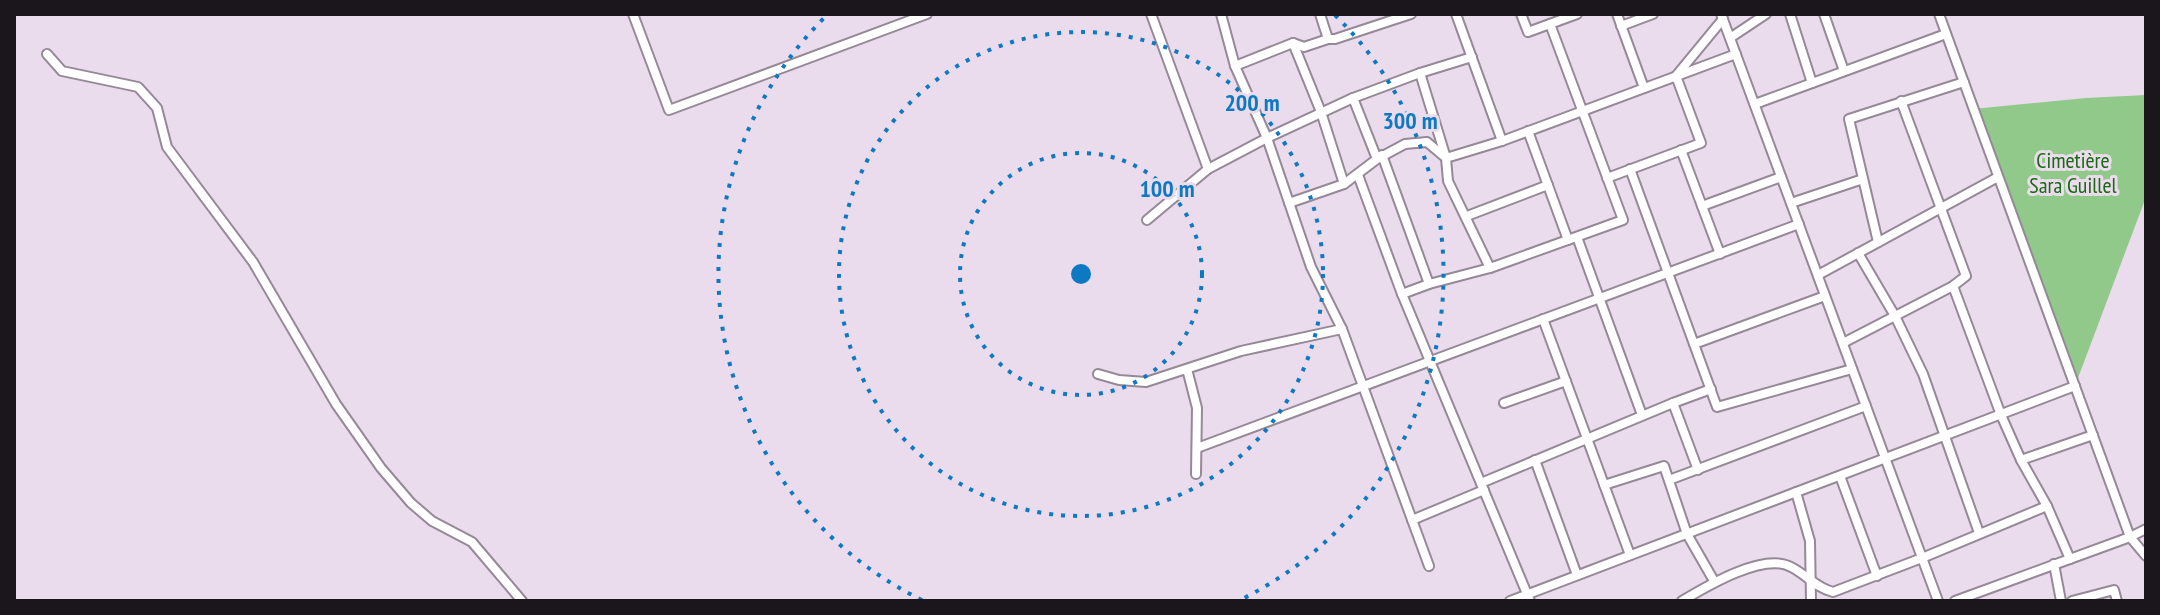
<svg xmlns="http://www.w3.org/2000/svg" width="2160" height="615" font-family="'PT Sans Narrow',sans-serif">
	<rect width="100%" height="100%" fill="#ebdced"/>
	<path fill="#90c989" d="M2146,95V197L2075,386L1973,109L2086,98Z"/>
	<g fill="none" stroke-linecap="round" stroke-linejoin="round">
		<defs>
			<g id="street">
				<path d="M633,14L669,110L927,14"/>
				<path d="M1151,14L1208,169"/>
				<path d="M1221,14L1235,66L1267,138L1311,267L1342,329L1429,566"/>
				<path d="M1320,14L1328,39H1335L1411,14"/>
				<path d="M1456,14L1502,141"/>
				<path d="M1521,14L1528,32L1577,14"/>
				<path d="M1617,14L1644,88"/>
				<path d="M1721,14L1938,601"/>
				<path d="M1790,14L1812,83"/>
				<path d="M1824,14L1844,71"/>
				<path d="M1939,14L2130,537L2146,556"/>
				<path d="M1621,26L1653,14"/>
				<path d="M1730,38L1766,14"/>
				<path d="M1293,43L1321,112L1344,184"/>
				<path d="M47,54L62,71L138,87L157,108L167,147L253,262L336,404L381,468L411,503L432,521L472,542L522,601"/>
				<path d="M1235,66L1293,43L1304,47L1328,39"/>
				<path d="M1420,73L1446,158L1448,181L1490,268"/>
				<path d="M1353,98L1377,159"/>
				<path d="M1755,104L1946,34"/>
				<path d="M1528,131L1568,240"/>
				<path d="M1681,150L1720,254"/>
				<path d="M1382,155L1429,284"/>
				<path d="M1630,169L1717,407L1852,369"/>
				<path d="M1358,175L1402,294L1530,601"/>
				<path d="M1607,178L1701,143L1676,76L1723,19"/>
				<path d="M1289,203L1344,184L1377,159L1405,144L1427,142L1446,158L1502,141L1736,54"/>
				<path d="M1791,203L1863,179"/>
				<path d="M1702,206L1781,177"/>
				<path d="M1467,216L1548,185"/>
				<path d="M1147,220L1208,169L1267,138L1353,98L1420,73L1472,57"/>
				<path d="M1577,237L1642,415"/>
				<path d="M1878,242L1849,119L1964,82"/>
				<path d="M1858,253L1895,316L1923,374L1979,533"/>
				<path d="M1818,275L1998,177"/>
				<path d="M1953,286L2001,415L2021,460L2047,506L2070,559"/>
				<path d="M1402,294L1429,284L1490,268L1623,220L1550,24"/>
				<path d="M1543,319L1630,555"/>
				<path d="M1843,343L1953,286L1966,276L1901,101"/>
				<path d="M1694,344L1825,296"/>
				<path d="M1187,369L1197,408L1196,474"/>
				<path d="M1098,374L1119,380L1146,382L1241,351L1342,329"/>
				<path d="M1504,403L1566,381"/>
				<path d="M1673,403L1698,470"/>
				<path d="M1197,448L1799,224"/>
				<path d="M1535,460L1577,575"/>
				<path d="M2021,460L2093,435"/>
				<path d="M1840,476L1877,576"/>
				<path d="M1669,480L1866,406"/>
				<path d="M1481,483L1673,403L1711,389"/>
				<path d="M1604,485L1664,466L1687,534L1714,581"/>
				<path d="M1796,492L1810,541L1811,601"/>
				<path d="M1412,520L1484,490"/>
				<path d="M2054,564L2061,601"/>
				<path d="M1510,601L2075,386"/>
				<path d="M1682,601C1707,586 1764,552 1791,567C1807,575 1816,588 1833,592L1922,558L2047,506"/>
				<path d="M1955,601L2130,537L2146,529"/>
				<path d="M2072,601L2114,590L2117,601"/>
			</g>
		</defs>
		<use href="#street" stroke="#958897" stroke-width="12"/>
		<use href="#street" stroke="#fff" stroke-width="8"/>
	</g>
	<g fill="none" stroke="#0e79c3" stroke-width="4" stroke-dasharray="4 8">
		<circle cx="1081" cy="274" r="121"/>
		<circle cx="1081" cy="274" r="242"/>
		<path d="M922 600A363 363 0 0 1 827 15M1335 15A363 363 0 0 1 1240 600"/>
	</g>
	<g text-anchor="middle" dominant-baseline="central" stroke-width="6" stroke-linejoin="round" paint-order="stroke">
		<g font-size="22" fill="#196913" stroke="#ebdced">
			<text x="2073" y="160">Cimetière<tspan x="2073" dy="25">Sara Guillel</tspan></text>
		</g>
	</g>
	<circle cx="1081" cy="274" r="12" fill="#0e79c3" stroke="#ebdced" stroke-width="4"/>
	<g font-size="24" text-anchor="middle" font-weight="bold" fill="#0e79c3" stroke="#ebdced" stroke-width="6" stroke-linejoin="round" paint-order="stroke">
		<text x="1252" y="111">200 m</text>
		<text x="1410" y="129">300 m</text>
		<text x="1167" y="197">100 m</text>
	</g>
	<rect width="2160" height="615" fill="none" stroke="#1b161c" stroke-width="32"/>
</svg>
